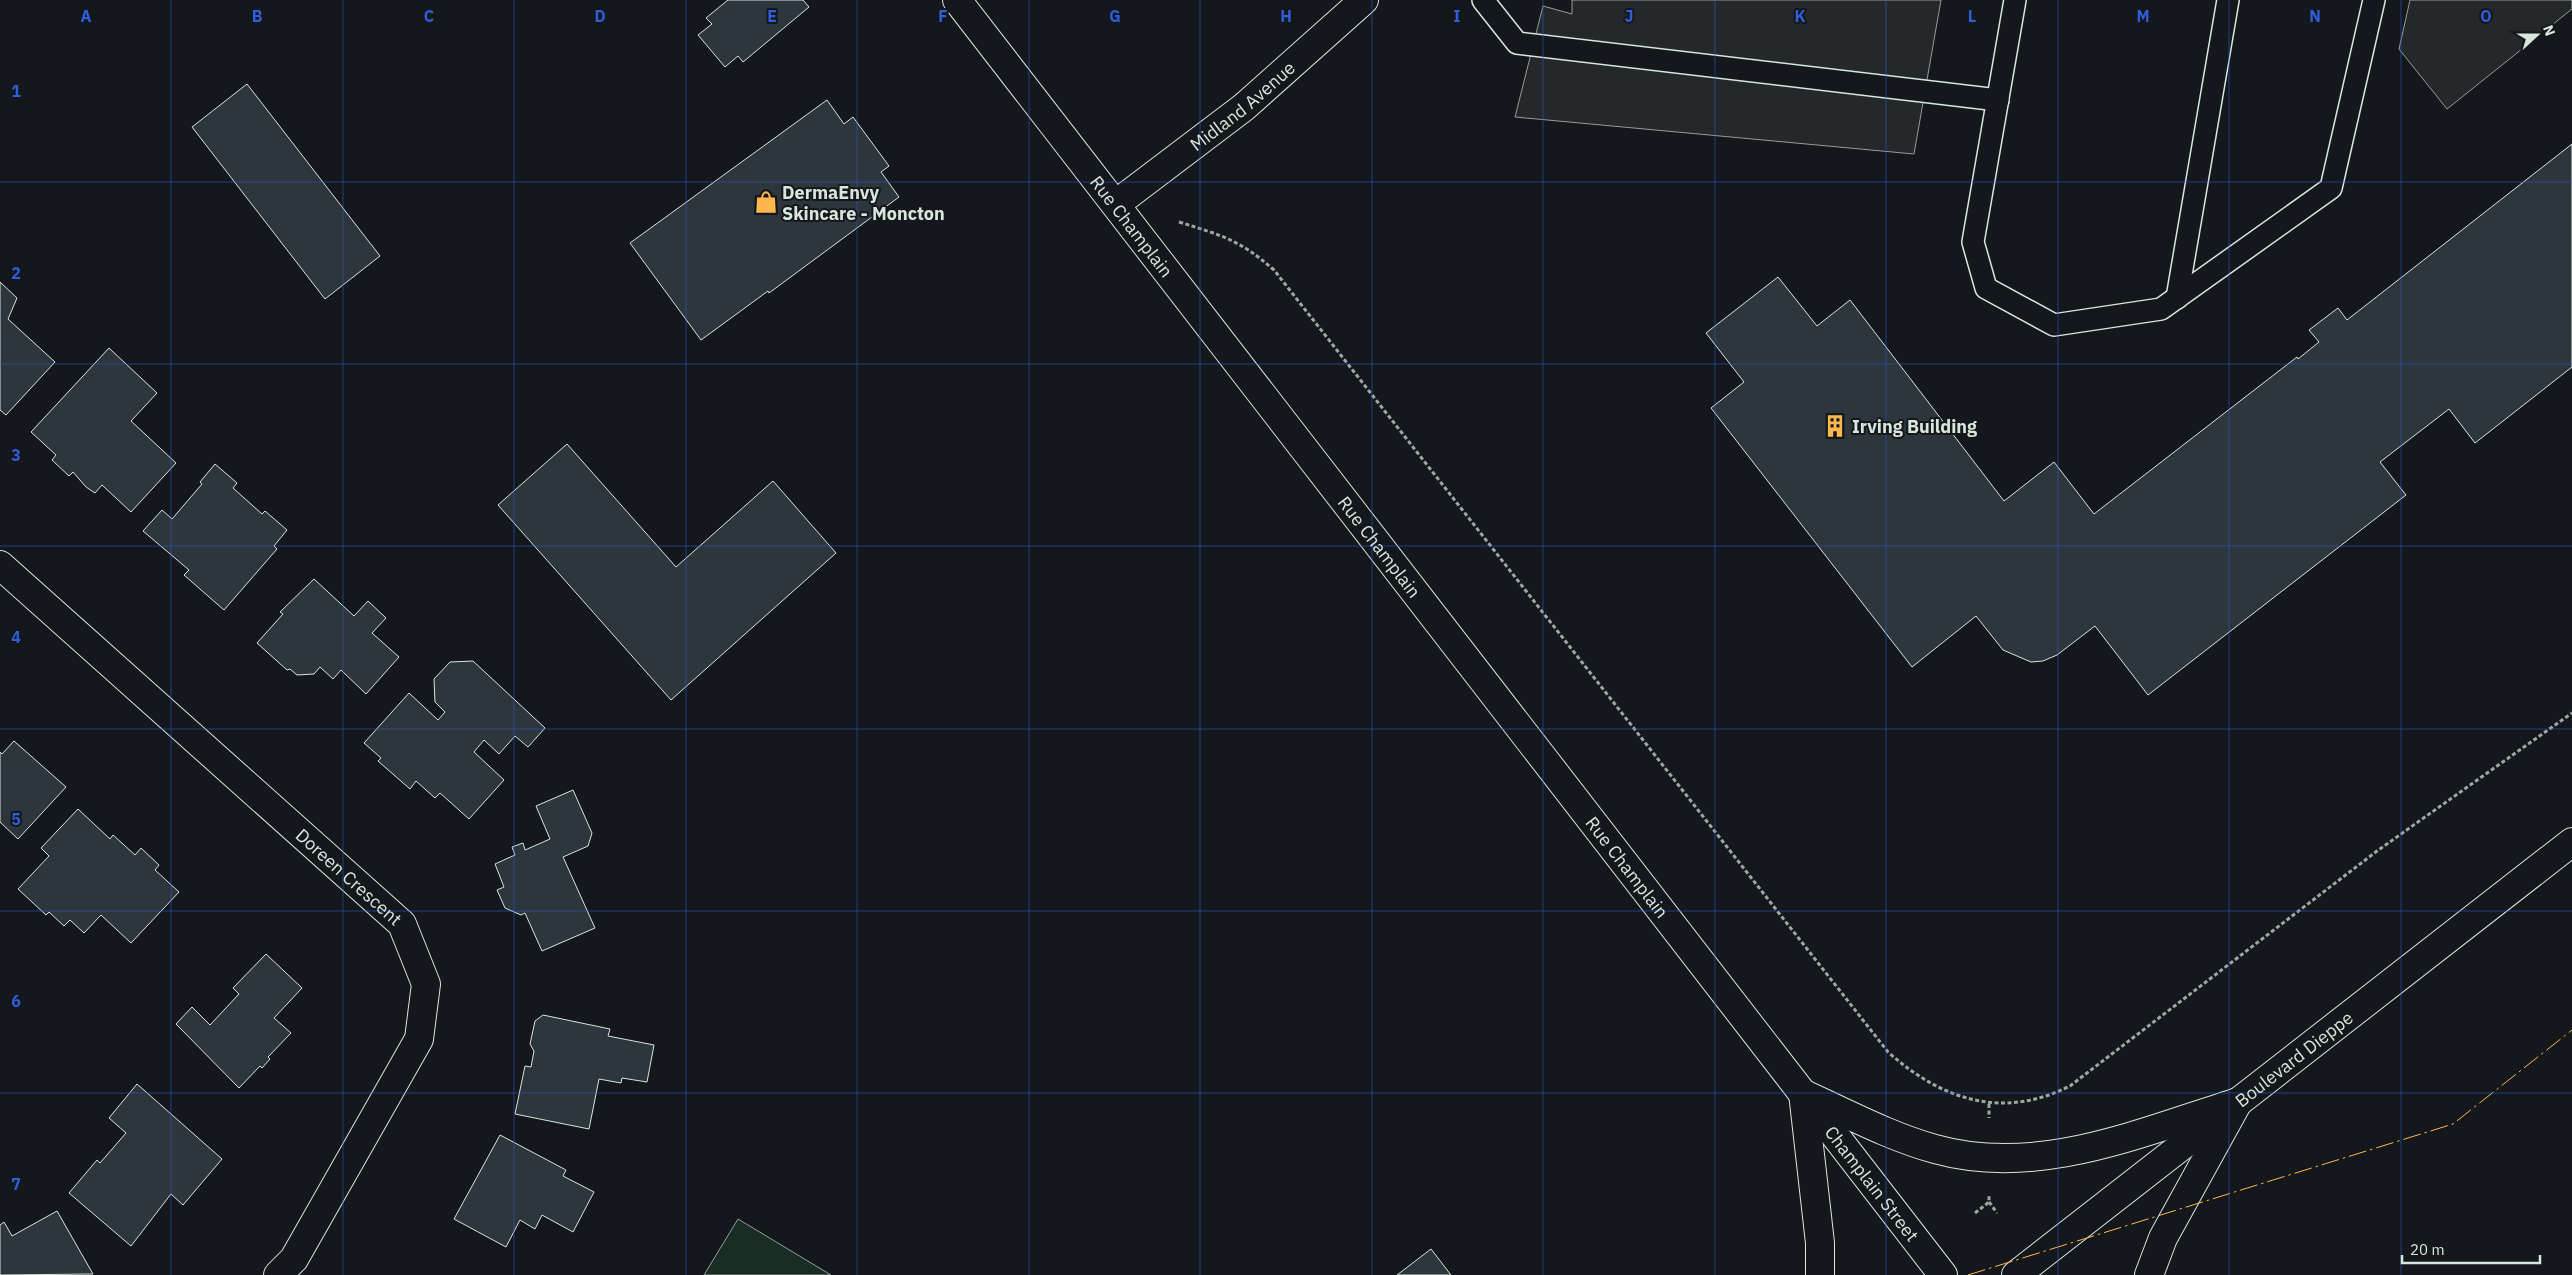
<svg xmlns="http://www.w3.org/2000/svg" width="2572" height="1275" font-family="'IBM Plex Sans',sans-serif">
	<rect width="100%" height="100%" fill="#14181c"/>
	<path fill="#1a2d24" stroke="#939e99" d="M738,1219L831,1275H704Z"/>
	<g fill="#24282b" stroke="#939e99">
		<path d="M1572,0H1941L1914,154L1515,117L1543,6L1572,14Z"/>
		<path d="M2410,0H2572V9L2447,109L2399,49Z"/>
	</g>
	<g fill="#2c363c" stroke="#d8e6dc">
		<path d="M728,0H803L809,7L743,62L738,56L725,67L698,35L712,24L706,18Z"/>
		<path d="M247,84L380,256L325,299L192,127Z"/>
		<path d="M827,100L844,124L853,117L889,166L881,172L899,197L769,293L768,291L701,340L630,243Z"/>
		<path d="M2572,144V367L2475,443L2449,409L2380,462L2406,495L2148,695L2095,626L2057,655L2043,661L2031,662L2003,650L1976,616L1912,667L1711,408L1744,382L1706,333L1778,277L1817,326L1850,300L2004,501L2054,462L2094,514L2297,357L2298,359L2319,342L2309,330L2338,308L2347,320Z"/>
		<path d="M0,282L17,298L8,319L55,362L6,415L0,410Z"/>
		<path d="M109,348L157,393L131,421L176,463L131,512L102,485L95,493L86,487L73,472L69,476L52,460L56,455L31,432Z"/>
		<path d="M567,444L676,567L773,481L836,553L671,700L498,505Z"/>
		<path d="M215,464L237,483L233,488L262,514L265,511L287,530L274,546L277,549L224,610L184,575L189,570L143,531L162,510L172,519L202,484L200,482Z"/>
		<path d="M314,579L354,616L368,601L386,618L372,633L399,657L366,694L341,670L333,679L320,667L314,674L297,675L290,669L287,670L257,643L283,614L280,612Z"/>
		<path d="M473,661L545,728L528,747L515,736L499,754L484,740L474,752L504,780L469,819L440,793L435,798L416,781L410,789L378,761L381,758L364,743L409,693L438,720L445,712L435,702L434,679L450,662Z"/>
		<path d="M14,741L66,787L18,839L0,822V752L2,754Z"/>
		<path d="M573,790L592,833L588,846L563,857L595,928L542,951L525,913L521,915L505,908L497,890L504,887L495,864L515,855L512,847L523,843L525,850L550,839L536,806Z"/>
		<path d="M78,809L110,839L113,835L135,855L141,848L159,865L155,870L179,892L131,943L101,915L84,933L70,920L64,926L49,912L46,915L18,889L49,856L41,848Z"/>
		<path d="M266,954L302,988L274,1018L291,1033L268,1057L270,1059L262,1068L260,1066L239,1088L176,1024L192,1007L210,1025L239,994L233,988Z"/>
		<path d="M543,1015L610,1029L608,1036L654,1045L647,1082L622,1078L621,1083L599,1079L589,1129L515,1114L525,1066L531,1067L534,1051L530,1044L535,1021Z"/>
		<path d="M137,1084L222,1159L183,1205L171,1194L131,1246L69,1193L97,1160L100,1163L126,1133L109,1118Z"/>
		<path d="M500,1135L566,1170L563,1176L594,1192L573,1232L542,1215L535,1229L520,1220L506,1247L454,1219Z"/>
		<path d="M57,1211L93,1274L0,1275V1225L4,1222L12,1236Z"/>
		<path d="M1431,1249L1451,1275H1397Z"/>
	</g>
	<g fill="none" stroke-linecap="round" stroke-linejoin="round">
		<defs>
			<g id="service">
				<path d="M1483,0L1517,43L1998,100"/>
				<path d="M2015,0L1973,242L1986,288L2054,325L2161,309L2331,188L2374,0"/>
				<path d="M2177,298L2228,0"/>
			</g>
			<g id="minor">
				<path id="s1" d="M1116,204L1244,107L1364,0"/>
				<path id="s2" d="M0,565L402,924L426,984L419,1039L294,1259L278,1275"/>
			</g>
			<g id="secondary">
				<path id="s3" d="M2016,1275L2572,842"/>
			</g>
			<g id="primary">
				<path id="s4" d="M957,0L1943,1275"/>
				<path d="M1803,1093L1820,1243V1275"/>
				<path d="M1806,1095C1848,1114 1891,1137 1935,1149C2038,1178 2141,1132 2238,1102"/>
				<path d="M2149,1275L2163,1238L2238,1102"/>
			</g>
		</defs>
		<use href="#service" stroke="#d8e6dc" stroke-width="24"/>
		<use href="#minor" stroke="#d8e6dc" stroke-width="30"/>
		<use href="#secondary" stroke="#d8e6dc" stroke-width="30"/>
		<use href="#primary" stroke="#d8e6dc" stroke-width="30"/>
		<g stroke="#9da8a2" stroke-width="3" stroke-dasharray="4 2.5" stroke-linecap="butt">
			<path d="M1179,222C1221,235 1240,240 1274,270L1888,1052C1942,1100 2002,1120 2070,1086L2377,851L2572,713"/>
			<path d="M1989,1104V1118"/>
			<path d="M1989,1202L1997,1213"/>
			<path d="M1975,1213L1989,1202V1195"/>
		</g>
		<use href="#service" stroke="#14181c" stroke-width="21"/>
		<use href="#minor" stroke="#14181c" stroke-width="28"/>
		<use href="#secondary" stroke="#14181c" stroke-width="28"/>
		<use href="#primary" stroke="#14181c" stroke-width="28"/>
		<path stroke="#ffb74d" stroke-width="1" stroke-dasharray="18 4 2.5 4" stroke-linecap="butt" d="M1968,1275L2453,1124L2572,1030"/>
	</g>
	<path fill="none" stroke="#305dd8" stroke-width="1" stroke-opacity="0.55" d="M171,0V1275M343,0V1275M514,0V1275M686,0V1275M857,0V1275M1029,0V1275M1200,0V1275M1372,0V1275M1543,0V1275M1715,0V1275M1886,0V1275M2058,0V1275M2229,0V1275M2401,0V1275M0,182H2572M0,364H2572M0,546H2572M0,729H2572M0,911H2572M0,1093H2572"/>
	<defs>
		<symbol id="shop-bare" viewBox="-9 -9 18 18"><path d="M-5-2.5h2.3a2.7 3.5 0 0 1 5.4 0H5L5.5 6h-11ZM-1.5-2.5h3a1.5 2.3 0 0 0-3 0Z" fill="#ffb74d" stroke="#14181c" stroke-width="2.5" paint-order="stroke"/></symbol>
		<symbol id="building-bare" viewBox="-9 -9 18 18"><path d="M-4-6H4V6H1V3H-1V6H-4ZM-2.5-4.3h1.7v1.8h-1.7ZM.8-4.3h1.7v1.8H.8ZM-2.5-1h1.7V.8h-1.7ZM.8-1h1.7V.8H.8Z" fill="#ffb74d" stroke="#14181c" stroke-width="2.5" paint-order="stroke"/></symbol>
	</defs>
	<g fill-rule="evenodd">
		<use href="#shop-bare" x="750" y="186" width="32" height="32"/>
		<use href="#building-bare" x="1819" y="410" width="32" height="32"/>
	</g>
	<g text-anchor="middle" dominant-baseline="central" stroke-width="4" stroke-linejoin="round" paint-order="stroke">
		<g font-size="18" fill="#d8e6dc" stroke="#14181c">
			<text stroke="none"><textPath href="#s1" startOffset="160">Midland Avenue</textPath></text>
			<text stroke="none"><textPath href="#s4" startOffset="286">Rue Champlain</textPath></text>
			<text stroke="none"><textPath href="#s4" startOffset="691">Rue Champlain</textPath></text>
			<text stroke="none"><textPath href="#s4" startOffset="1096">Rue Champlain</textPath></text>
			<text stroke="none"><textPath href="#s2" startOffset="468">Doreen Crescent</textPath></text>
			<text stroke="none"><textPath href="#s3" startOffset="352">Boulevard Dieppe</textPath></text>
			<text stroke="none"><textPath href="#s4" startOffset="1496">Champlain Street</textPath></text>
		</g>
		<g font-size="18" font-weight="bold" fill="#d8e6dc" stroke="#14181c" text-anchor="start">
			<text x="782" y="192">DermaEnvy<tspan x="782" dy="21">Skincare - Moncton</tspan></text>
			<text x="1852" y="426">Irving Building</text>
		</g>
	</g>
	<g font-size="16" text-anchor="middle" font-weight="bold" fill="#305dd8" stroke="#14181c" stroke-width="4" stroke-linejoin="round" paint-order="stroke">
		<text x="86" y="22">A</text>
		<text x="257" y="22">B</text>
		<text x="429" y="22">C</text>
		<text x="600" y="22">D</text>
		<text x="772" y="22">E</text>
		<text x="943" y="22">F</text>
		<text x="1115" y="22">G</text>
		<text x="1286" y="22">H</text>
		<text x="1457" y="22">I</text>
		<text x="1629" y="22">J</text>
		<text x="1800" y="22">K</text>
		<text x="1972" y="22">L</text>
		<text x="2143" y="22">M</text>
		<text x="2315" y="22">N</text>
		<text x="2486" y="22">O</text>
		<text x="16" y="97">1</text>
		<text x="16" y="279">2</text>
		<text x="16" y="461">3</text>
		<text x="16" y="643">4</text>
		<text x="16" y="825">5</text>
		<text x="16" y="1007">6</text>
		<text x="16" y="1190">7</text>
	</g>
	<g transform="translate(2537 35) rotate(69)" stroke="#14181c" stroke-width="4" paint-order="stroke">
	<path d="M0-4L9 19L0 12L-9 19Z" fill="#d8e6dc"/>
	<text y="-8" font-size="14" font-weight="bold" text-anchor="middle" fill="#d8e6dc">N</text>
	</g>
	<path d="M2402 1255v8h138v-8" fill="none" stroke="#d8e6dc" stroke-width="2.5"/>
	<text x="2410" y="1255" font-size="15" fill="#d8e6dc" stroke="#14181c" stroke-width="4" paint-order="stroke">20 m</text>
</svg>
